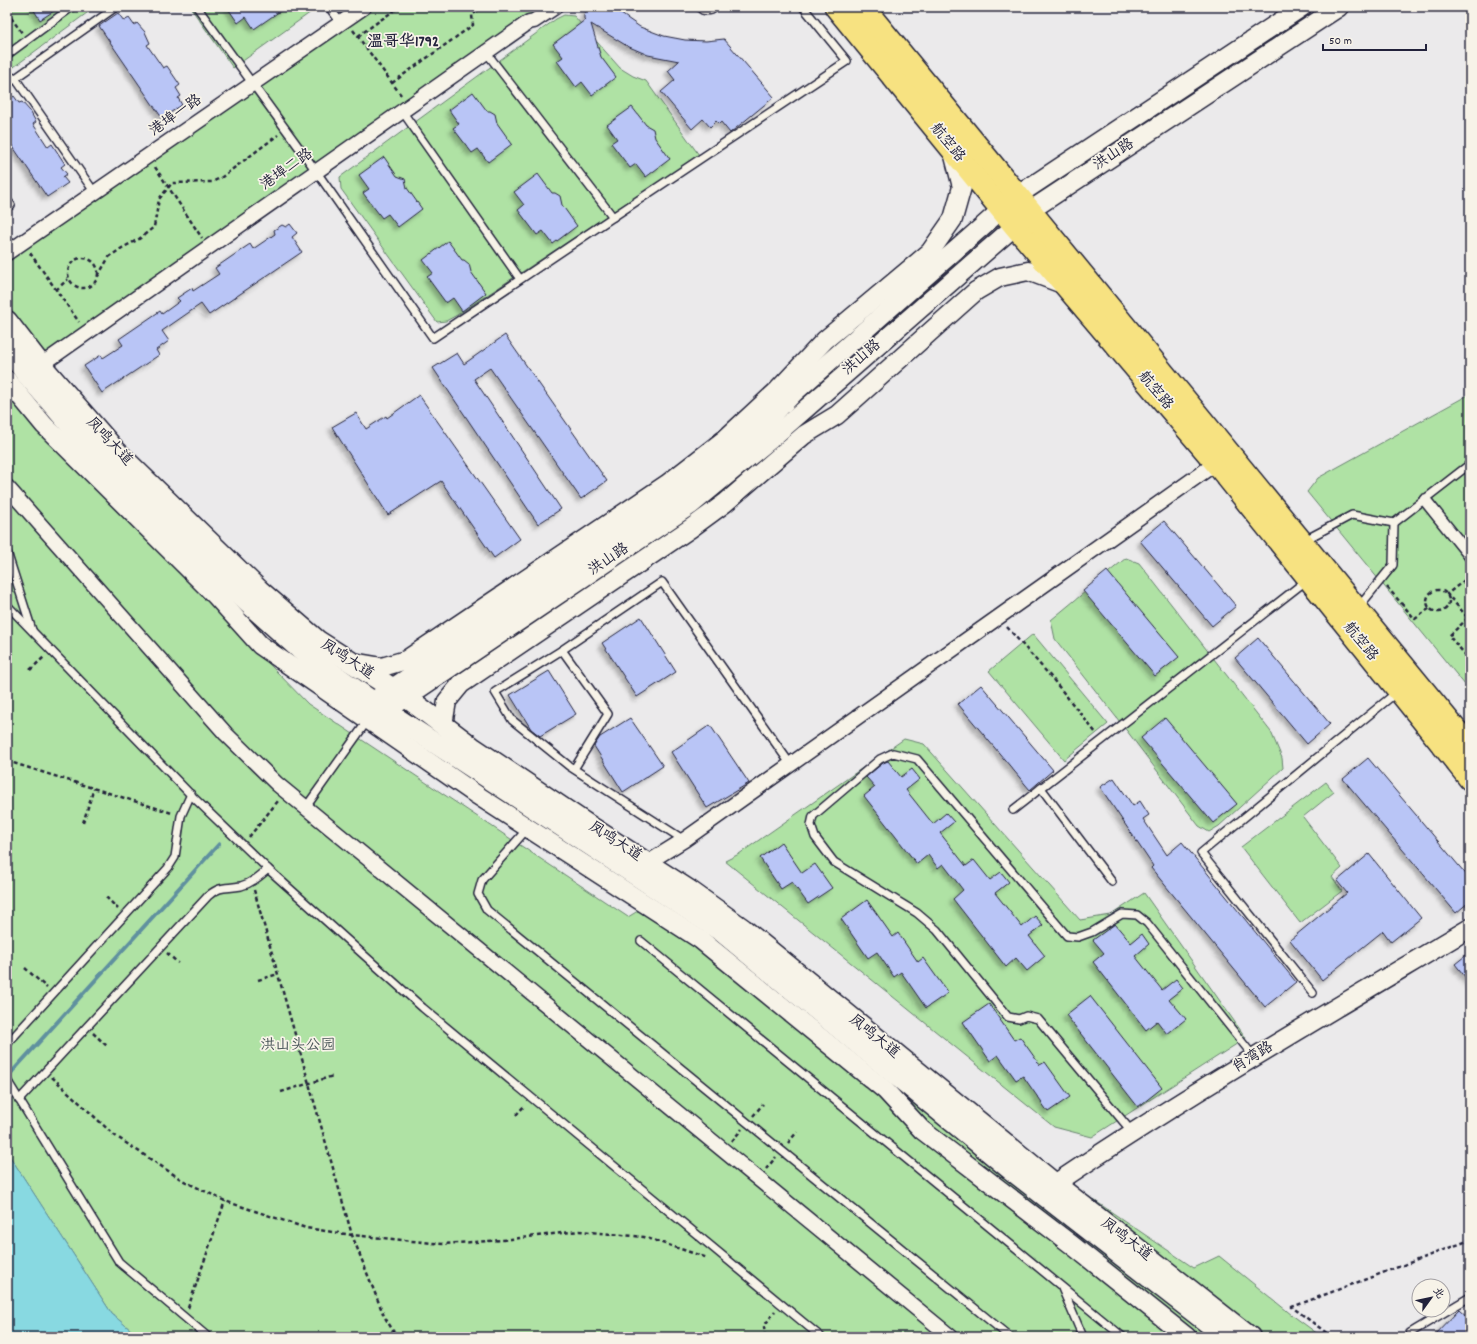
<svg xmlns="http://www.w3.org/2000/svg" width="1477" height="1344" font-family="Dekko,'LXGW WenKai TC',sans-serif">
	<defs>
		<filter id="shadow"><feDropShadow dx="-3.5" dy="3.5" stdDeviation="2" flood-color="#0004"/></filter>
	</defs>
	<rect width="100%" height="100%" fill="#ebeaeb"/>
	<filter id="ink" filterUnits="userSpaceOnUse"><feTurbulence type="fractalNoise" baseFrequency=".025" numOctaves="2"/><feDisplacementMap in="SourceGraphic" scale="8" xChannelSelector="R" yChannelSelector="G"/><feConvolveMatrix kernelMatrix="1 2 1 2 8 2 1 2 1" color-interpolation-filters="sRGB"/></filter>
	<g filter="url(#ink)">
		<g fill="#afe2a4" stroke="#688270">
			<path d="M7,7H95L7,72Z"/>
			<path d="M190,7H318L233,68Z"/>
			<path d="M364,7H555L41,365L7,321V253Z"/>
			<path d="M564,15L574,16L620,68L633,76L646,81L699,155L457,315L446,321L437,322L341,189L340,177L556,19Z"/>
			<path d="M7,341L144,535L308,704L628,917L664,895L1082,1192L1194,1268L1219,1256L1292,1315L1322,1337H139L112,1314L7,1152Z"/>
			<path d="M1470,394V691L1307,492L1318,478Z"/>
			<path d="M1126,558L1139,563L1271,732L1282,758L1283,768L1219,826L1209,832L1199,826L1127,731L1055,639L1051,620Z"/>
			<path d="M1033,634L1108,724L1064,760L989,671Z"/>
			<path d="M904,739L924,744L1080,920L1111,915L1144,893L1246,1038L1092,1137L1054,1127L725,861L739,854Z"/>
			<path d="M1326,782L1334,792L1303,817L1342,868L1332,877L1342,891L1300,923L1241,847Z"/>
		</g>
		<path fill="#88d9e1" stroke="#5f909f" d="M7,1152L112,1314L139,1337H7Z"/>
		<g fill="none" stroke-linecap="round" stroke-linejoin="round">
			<path stroke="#5f909f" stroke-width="4" d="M11,1073L219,844"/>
		</g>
		<g fill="#b9c5f6" stroke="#22223b" filter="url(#shadow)">
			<path d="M32,7H60L40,20Z"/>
			<path d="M227,7H286L254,29L246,17L238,23Z"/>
			<path d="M587,7H611L640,27L664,36L685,40L706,41L724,39L774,97L730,133L721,122L719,124L716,121L710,127L703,119L692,129L661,92L675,80L668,71L679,61L648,55L627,46L591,24L601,57L616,77L592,95L582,82L576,87L557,61L563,57L553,44L585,20L584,19V15Z"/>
			<path d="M118,13L124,21L129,18L134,25L137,23L145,32L150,43L147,45L163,68L167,66L180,85L176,88L181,96L178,98L182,105L162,118L99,26Z"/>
			<path d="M473,92L487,111H490L495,114L497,123L512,144L488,162L478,149L472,153L453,128L459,124L449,110Z"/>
			<path d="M14,96L19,103L22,102L30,111L36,122L33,124L48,147L52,144L65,164L61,167L67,174L63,177L68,183L47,197L7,138V101Z"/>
			<path d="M632,107L646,125L653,129L655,138L670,159L646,177L636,164L630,168L611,143L617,139L607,125Z"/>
			<path d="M384,157L397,176L405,179L407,188L422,209L398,227L388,214L382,218L363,193L369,189L359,175Z"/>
			<path d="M538,174L552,193H555L560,196L562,205L577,226L553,244L543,231L537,235L518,210L524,205L514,192Z"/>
			<path d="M290,224L297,233L292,237L302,252L209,315L201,304L162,331L169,341L156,350L159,355L102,393L84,366L101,355L103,358L123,345L119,339L160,311L162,314L180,301L177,298L192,288L193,291L219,274L215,268L250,244L253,249L275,234L274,230L282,225L286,227Z"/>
			<path d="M448,241L462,260H464L469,264L471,272L486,293L462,311L453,298L446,303L427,277L433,273L423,260Z"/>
			<path d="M505,335L607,481L581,499L490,368L474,379L561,509L538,524L433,368L457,353L464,364Z"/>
			<path d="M419,395L520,539L494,558L441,481L388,515L332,427L356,413L366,429L386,416L387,418Z"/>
			<path d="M1164,521L1236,606L1212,626L1140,541Z"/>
			<path d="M1107,571L1179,657L1155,676L1083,591Z"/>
			<path d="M641,617L676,672L637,697L602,643Z"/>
			<path d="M1258,638L1330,724L1307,744L1235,658Z"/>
			<path d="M549,671L576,714L540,736L531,729L510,695Z"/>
			<path d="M981,685L1053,770L1030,790L958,704Z"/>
			<path d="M630,718L663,766L623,792L594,746L600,737Z"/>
			<path d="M1165,718L1237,804L1213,823L1141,738Z"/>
			<path d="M710,725L749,783L707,808L671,752Z"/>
			<path d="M1368,758L1470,879V901L1456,913L1343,779Z"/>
			<path d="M888,761L901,777L912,769L920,779L906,790L933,824L946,813L954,822L940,833L966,866L974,860L990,880L1001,872L1009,882L995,893L1022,927L1035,916L1043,925L1029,936L1045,956L1027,971L1016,958L1006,967L953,899L963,890L943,864L938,868L928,855L917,864L864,796L875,787L866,777L883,763Z"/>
			<path d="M1114,778L1133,806L1140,801L1149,815L1143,819L1167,855L1182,842L1296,982L1265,1007L1151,868L1153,866L1100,787Z"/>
			<path d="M781,842L802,873L815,864L832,888L808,904L792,882L781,889L760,858Z"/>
			<path d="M1369,854L1421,918L1391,942L1383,931L1322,980L1290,940L1347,893L1337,881Z"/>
			<path d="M867,900L893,937L898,933L918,962L923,958L948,993L926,1008L901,972L894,977L877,952L868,958L841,919Z"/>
			<path d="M1115,924L1131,943L1142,934L1149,944L1135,956L1162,990L1176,979L1183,988L1169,999L1186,1019L1167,1034L1157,1021L1146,1030L1093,962L1104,953L1093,940Z"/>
			<path d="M1470,952V983L1455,964Z"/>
			<path d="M1090,996L1162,1088L1138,1107L1066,1015Z"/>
			<path d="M989,1004L1014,1040L1020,1037L1040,1065L1045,1062L1070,1097L1048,1112L1023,1076L1016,1080L998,1055L990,1061L963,1022Z"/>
			<path d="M1459,1310L1470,1320V1337H1433Z"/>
		</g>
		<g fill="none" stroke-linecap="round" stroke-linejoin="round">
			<defs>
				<g id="service">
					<path d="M197,7L316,171L433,338L613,217L486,52"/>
					<path d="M329,7L341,23"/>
					<path d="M7,55L72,7"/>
					<path d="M15,78L95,193"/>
					<path d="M7,84L116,7"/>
					<path d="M402,111L520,279"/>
					<path d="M7,200L11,205"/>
					<path d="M613,217L847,61L803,7"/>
					<path d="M1394,523L1470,464"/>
					<path d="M1303,541L1352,515L1394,523L1393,565L1358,608"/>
					<path d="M7,552L32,630"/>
					<path d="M7,605L192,796L268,869L423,1008L821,1337"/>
					<path d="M562,650L662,582L791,765"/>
					<path d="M574,769L608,714L562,650L495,692L512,720L569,766L684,840"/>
					<path d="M1041,788L1112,882"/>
					<path d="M306,807L368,720"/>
					<path d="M1013,810L1307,580"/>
					<path d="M528,828L482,880L478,894L487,910L1010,1337"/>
					<path d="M641,941L1123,1337"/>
					<path d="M1313,993L1201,853L1397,692"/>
					<path d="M7,1044L168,868L175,857L181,816L191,794"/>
					<path d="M7,1080L119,1262L208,1337"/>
					<path d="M19,1100L208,896C221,885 226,889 241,886C252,883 260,876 268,869"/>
					<path d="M1132,1132L1038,1019L1026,1016L1019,1019L1008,1017L937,930L917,913L834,862L815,837L811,825L813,816L880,759L893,753L917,759L1067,936L1078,937L1092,932L1122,914L1137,915L1147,923L1254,1057"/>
					<path d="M1062,1288L1083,1337"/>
					<path d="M1165,1337L1173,1326"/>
					<path d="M1409,1337L1410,1333L1470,1297"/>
				</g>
				<path id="pedestrian" d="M1425,500L1470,556"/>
				<g id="minor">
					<path d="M704,7H710"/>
					<path d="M7,253L364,7"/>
					<path d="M41,365L529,22L534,21L555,7"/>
					<path d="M7,487L226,734L277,784L951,1337"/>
					<path d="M647,863L684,840L1216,463"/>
				</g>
				<g id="tertiary">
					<path d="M7,380L44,425L215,595L260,645L477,795L701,940L885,1090L922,1130L1072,1245L1187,1337"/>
					<path d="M353,662L382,667L406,660L667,484L725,439L778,390L825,340L930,252L953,219L962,187L953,152"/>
					<path d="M373,701L680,495L759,429L795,392L1018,195L1302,7"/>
					<path d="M386,711L691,505L771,439L1015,226L1031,210L1339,7"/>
					<path d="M443,725L447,701L461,684L691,528L725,503L804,435L837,415L976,291L1000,277L1028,271L1065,285"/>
					<path d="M1043,1192C1181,1098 1326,1014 1470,928"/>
				</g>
				<g id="secondary">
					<path d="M7,321L41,365L116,451L259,590L318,641L406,697L472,747L585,823L690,891L743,929L1055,1184L1250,1337"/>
					<path d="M7,348L27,375L102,462L248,603L305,654L386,711L722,932L1010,1169L1226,1337"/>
				</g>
				<g id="primary">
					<path d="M836,7L1015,226L1216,463L1470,779"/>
					<path d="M863,7L1470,747"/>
				</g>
			</defs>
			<use href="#service" stroke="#22223b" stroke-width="10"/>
			<use href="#pedestrian" stroke="#22223b" stroke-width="14"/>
			<use href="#minor" stroke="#22223b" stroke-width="17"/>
			<use href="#tertiary" stroke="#22223b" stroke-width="21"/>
			<use href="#secondary" stroke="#22223b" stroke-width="23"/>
			<use href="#primary" stroke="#22223b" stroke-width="25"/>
			<g stroke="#22223b" stroke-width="2.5" stroke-dasharray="4 3" stroke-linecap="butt">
				<path d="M7,12L22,33"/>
				<path d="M353,30L401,95"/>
				<path d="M358,36L399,7"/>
				<path d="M392,83L473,25L472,15L483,7"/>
				<path d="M155,167L202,238"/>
				<path d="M30,253L79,322"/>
				<circle cx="83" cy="273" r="15"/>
				<path d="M98,276L109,257L122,248L139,239L154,227L159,199L172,183L212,182L222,177L278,135"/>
				<path d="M56,290L68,279"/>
				<path d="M1470,576L1447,594L1470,620"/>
				<path d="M1387,587L1415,619L1430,608"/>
				<circle cx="1438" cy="601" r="11"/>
				<path d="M1468,618L1449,636L1470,660"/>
				<path d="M1007,627L1051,677L1096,733"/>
				<path d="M30,670L44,657"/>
				<path d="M7,761L172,813"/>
				<path d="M83,823L94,788"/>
				<path d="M249,837L278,801"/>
				<path d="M254,890L352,1235L384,1316L397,1337"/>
				<path d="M106,897L118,909"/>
				<path d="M167,953L178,963"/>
				<path d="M25,968L47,988"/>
				<path d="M258,980L278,974"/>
				<path d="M93,1033L108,1047"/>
				<path d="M52,1077L114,1135L182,1180L225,1201L306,1228L352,1235L443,1244L503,1240L579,1231L644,1237L708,1258"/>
				<path d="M281,1092L333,1076"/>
				<path d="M516,1115L525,1105"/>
				<path d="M753,1116L763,1104"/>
				<path d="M732,1141L742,1129"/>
				<path d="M788,1143L797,1132"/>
				<path d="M766,1169L776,1157"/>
				<path d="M188,1308L225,1201"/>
				<path d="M765,1337L764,1326L775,1311"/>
				<path d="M1332,1337L1292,1307L1470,1240"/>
			</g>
			<use href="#service" stroke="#f7f3e8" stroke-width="7"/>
			<use href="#pedestrian" stroke="#f7f3e8" stroke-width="11"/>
			<use href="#minor" stroke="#f7f3e8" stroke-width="14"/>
			<use href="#tertiary" stroke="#f7f3e8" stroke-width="18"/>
			<use href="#secondary" stroke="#f7f3e8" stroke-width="20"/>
			<use href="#primary" stroke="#f7e281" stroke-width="22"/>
		</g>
	</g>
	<g text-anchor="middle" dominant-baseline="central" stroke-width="3.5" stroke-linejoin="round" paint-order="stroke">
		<g font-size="15" fill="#22223b" stroke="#f7f3e8">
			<text transform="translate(176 116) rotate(-35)">港埠一路</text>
			<text transform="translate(947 143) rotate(51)">航空路</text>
			<text transform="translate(1114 155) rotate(-33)">洪山路</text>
			<text transform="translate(287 170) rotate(-35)">港埠二路</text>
			<text transform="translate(862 358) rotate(-41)">洪山路</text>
			<text transform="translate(1155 391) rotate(50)">航空路</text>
			<text transform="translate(109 442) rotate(47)">凤鸣大道</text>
			<text transform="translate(609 560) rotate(-34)">洪山路</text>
			<text transform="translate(1360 642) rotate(51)">航空路</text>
			<text transform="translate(347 660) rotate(33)">凤鸣大道</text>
			<text transform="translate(615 842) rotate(33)">凤鸣大道</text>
			<text transform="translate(874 1037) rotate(39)">凤鸣大道</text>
			<text transform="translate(1253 1058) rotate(-32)">肖湾路</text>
			<text transform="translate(1126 1240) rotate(38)">凤鸣大道</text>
		</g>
		<g font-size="15" fill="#455255" stroke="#f7f3e8">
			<text x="298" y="1046">洪山头公园</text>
		</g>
		<g font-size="16" font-weight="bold" fill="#22223b" stroke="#f7f3e8">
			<text x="403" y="42">温哥华1792</text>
		</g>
	</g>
	<rect width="1477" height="1344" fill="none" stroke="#f7f3e8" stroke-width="24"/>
	<rect x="12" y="12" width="1453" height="1320" fill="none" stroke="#22223b" stroke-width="1.5" filter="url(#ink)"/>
	<g transform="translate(1431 1298) rotate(57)"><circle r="19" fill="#f7f3e8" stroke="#a29fa3"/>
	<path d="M0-3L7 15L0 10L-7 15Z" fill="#22223b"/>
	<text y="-6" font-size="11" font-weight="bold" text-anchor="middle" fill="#22223b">北</text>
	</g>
	<path d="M1323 44v6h103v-6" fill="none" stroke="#22223b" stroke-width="2"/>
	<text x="1329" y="44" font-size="12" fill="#22223b" stroke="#f7f3e8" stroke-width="3" paint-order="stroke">50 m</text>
</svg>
